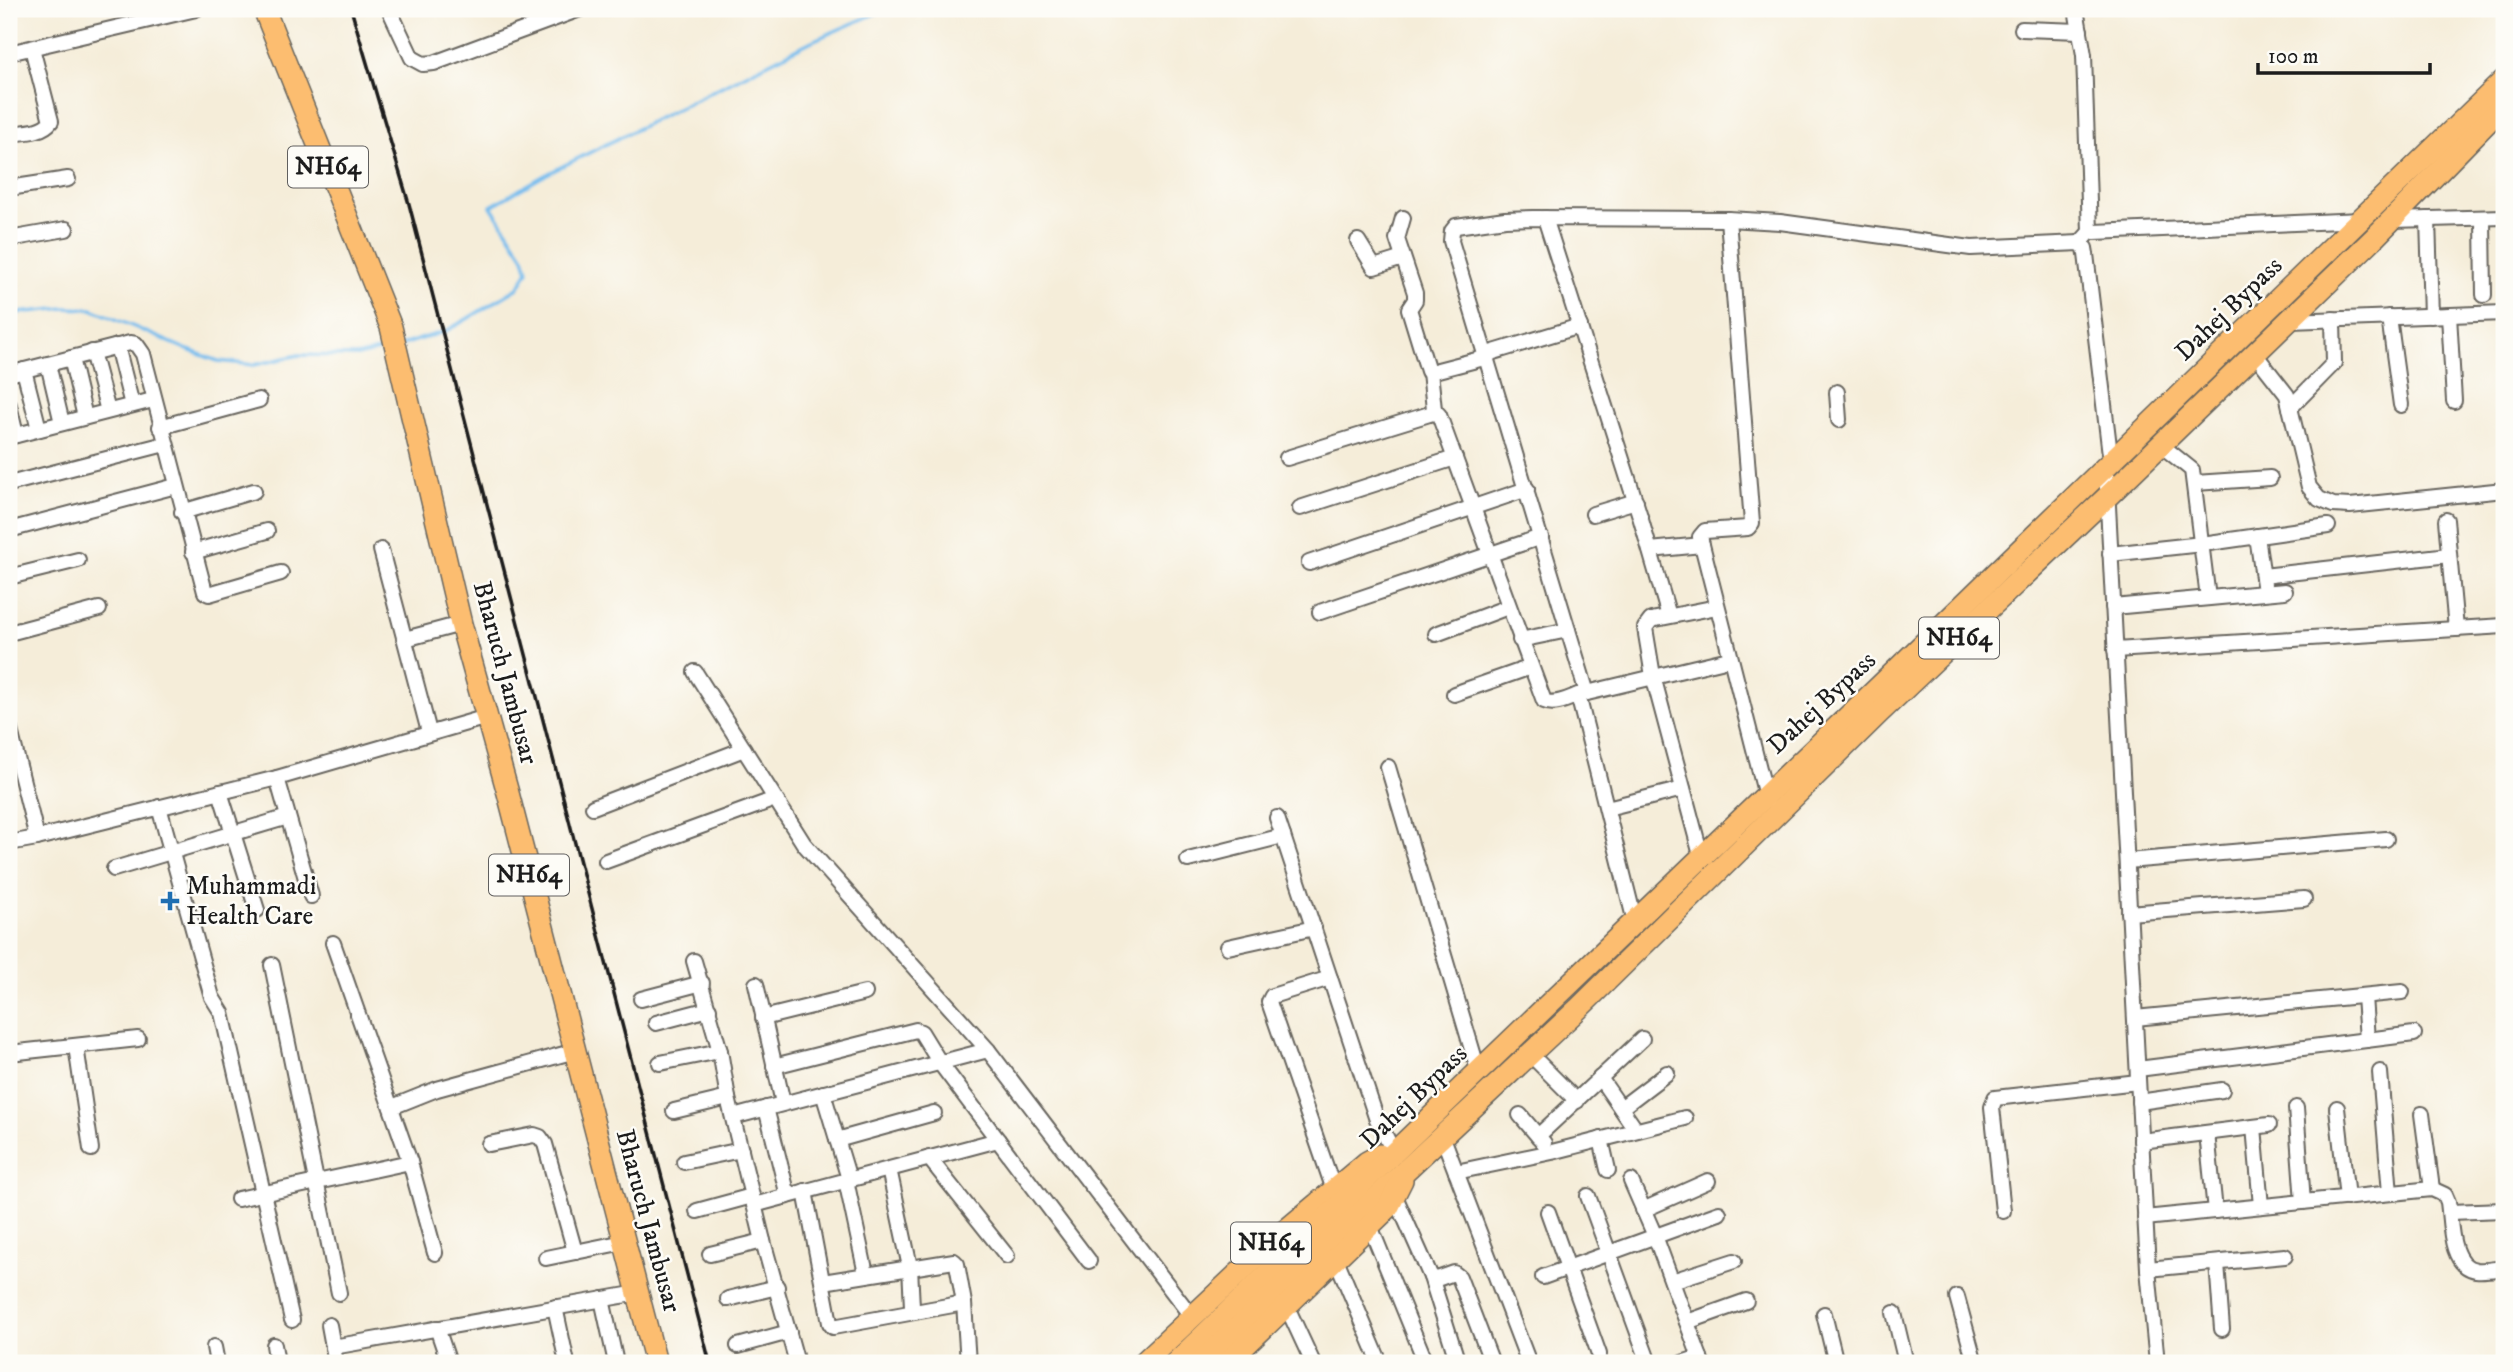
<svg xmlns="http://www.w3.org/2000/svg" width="2513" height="1372" font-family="'IM FELL DW Pica',serif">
	<rect width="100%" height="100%" fill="#fdfcf7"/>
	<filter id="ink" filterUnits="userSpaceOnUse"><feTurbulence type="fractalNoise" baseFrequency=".0143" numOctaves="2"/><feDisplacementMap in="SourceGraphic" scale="14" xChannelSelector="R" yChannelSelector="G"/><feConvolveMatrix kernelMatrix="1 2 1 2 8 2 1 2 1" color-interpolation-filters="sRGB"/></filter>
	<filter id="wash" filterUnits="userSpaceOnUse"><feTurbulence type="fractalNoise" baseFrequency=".00686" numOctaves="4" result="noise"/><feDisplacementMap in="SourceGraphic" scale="28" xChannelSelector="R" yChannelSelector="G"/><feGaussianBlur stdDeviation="1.57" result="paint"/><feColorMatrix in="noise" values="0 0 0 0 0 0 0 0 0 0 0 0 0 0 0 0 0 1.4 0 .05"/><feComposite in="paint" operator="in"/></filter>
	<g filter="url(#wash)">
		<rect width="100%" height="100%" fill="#f5edd9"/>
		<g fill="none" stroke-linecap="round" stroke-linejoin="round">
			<g stroke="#77bdee" stroke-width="3.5">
				<path d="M9,314L65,308L92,309L188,350L218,361L254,365L299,355L357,356L388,349"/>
				<path d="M402,345L446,331L467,319L518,288L528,271L524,257L491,206L545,175L812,41L886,9"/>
			</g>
		</g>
	</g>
	<g filter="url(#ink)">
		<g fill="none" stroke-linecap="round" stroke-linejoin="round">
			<defs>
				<g id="minor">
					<path d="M389,9L412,58L423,64L434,63L580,9"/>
					<path d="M2076,9L2084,55L2090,232"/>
					<path d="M2022,29L2080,31"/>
					<path d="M9,53L196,9"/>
					<path d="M9,134C23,132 42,133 51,121L32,48"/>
					<path d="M9,188L68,179"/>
					<path d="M1403,218L1397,239L1415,293V300L1409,309L1428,371H1434L1488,357"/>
					<path d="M1545,218L1639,513L1669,616"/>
					<path d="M2483,218L2484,295"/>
					<path d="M1728,219L1752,523L1748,528L1705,531L1700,537L1767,800"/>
					<path d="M2428,219L2431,316"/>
					<path d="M2392,220L2504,217"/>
					<path d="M9,239L66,229"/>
					<path d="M1358,241L1374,267L1403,258"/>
					<path d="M2080,243L2090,232H2095L2361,220"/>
					<path d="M2449,315L2454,401"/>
					<path d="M2389,317L2401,405"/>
					<path d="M2290,321L2504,313"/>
					<path d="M117,346L132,405"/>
					<path d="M92,352L108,411"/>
					<path d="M1487,354L1580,326"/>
					<path d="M2255,354L2287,395L2309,487L2319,499L2333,505L2350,506L2504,490"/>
					<path d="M71,358L85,417"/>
					<path d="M48,364L62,423"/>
					<path d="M24,370L39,429"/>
					<path d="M1430,372L1434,409L1436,412"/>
					<path d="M9,374L130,343L136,344L143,354L205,592L209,594L281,573"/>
					<path d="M1837,392L1839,420"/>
					<path d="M9,405L16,435"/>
					<path d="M2290,408L2334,363L2333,319"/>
					<path d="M160,427L259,400"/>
					<path d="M9,437L153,400"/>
					<path d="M2161,445L2192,470L2208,598"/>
					<path d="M1287,458L1436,412L1439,415L1544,701C1554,706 1568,699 1578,695"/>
					<path d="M2106,468L2148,1269L2157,1363"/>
					<path d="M2195,483L2270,478"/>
					<path d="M9,484L165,444"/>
					<path d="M1300,508L1455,458"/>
					<path d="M182,512L254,491"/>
					<path d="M1593,514L1636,501"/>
					<path d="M2446,520L2456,629"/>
					<path d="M9,530L176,486"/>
					<path d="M2257,536L2264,585"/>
					<path d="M381,550L429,732"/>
					<path d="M1650,550L1702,545"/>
					<path d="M193,552L267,531"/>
					<path d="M2110,554L2202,544L2328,526"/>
					<path d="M1309,563L1527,489"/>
					<path d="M2263,576L2449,555"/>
					<path d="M9,577L78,560"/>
					<path d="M2113,607L2285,591"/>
					<path d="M1320,612L1541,537"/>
					<path d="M9,633L99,609"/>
					<path d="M1436,634L1508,607"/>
					<path d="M405,639L461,624"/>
					<path d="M1520,640L1568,630"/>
					<path d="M2115,650L2504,626"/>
					<path d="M695,672L804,844L988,1050L1192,1317"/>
					<path d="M1587,693L1729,659"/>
					<path d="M1454,694L1531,667"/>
					<path d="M9,726L37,838"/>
					<path d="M1388,767L1479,1073"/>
					<path d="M277,778L311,896"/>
					<path d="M220,792L257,910"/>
					<path d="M159,807L212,997L222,1013L292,1320"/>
					<path d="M593,807L744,749"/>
					<path d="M1607,808L1683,789"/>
					<path d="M1277,818L1376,1117L1395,1155"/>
					<path d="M9,843L37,838L277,778L487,717"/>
					<path d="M1702,859L1653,676L1645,628L1651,620L1717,607"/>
					<path d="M1188,860L1283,836"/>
					<path d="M606,861L775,799"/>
					<path d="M2127,861L2386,839"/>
					<path d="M114,869L288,817"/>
					<path d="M2129,913L2304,899"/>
					<path d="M1635,922L1578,695L1587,693L1451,241L1452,231L1456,226L1505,219L1533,218L1728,219L1780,222L1971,248L2080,243L2085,248L2086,254L2111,463"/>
					<path d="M333,943L410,1162L435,1253"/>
					<path d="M1228,947L1314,928"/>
					<path d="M694,961L720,1051L728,1098L763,1241L797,1363"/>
					<path d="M272,965L339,1293"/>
					<path d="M1330,978L1272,996L1269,1002L1334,1190"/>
					<path d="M756,984L783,1103"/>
					<path d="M2364,996L2367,1040"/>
					<path d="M641,999L702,983"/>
					<path d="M763,1018L865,993"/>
					<path d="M2135,1018L2402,992"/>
					<path d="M656,1023L709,1009"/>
					<path d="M76,1046L91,1149"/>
					<path d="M9,1053L138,1039"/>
					<path d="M1530,1054L1577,1101"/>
					<path d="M660,1063L720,1051"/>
					<path d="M774,1066L916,1030L921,1032L940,1063L1089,1261"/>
					<path d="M2138,1069L2414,1034"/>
					<path d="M2380,1072L2390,1193"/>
					<path d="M1600,1078L1636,1130"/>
					<path d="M823,1093L849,1179"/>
					<path d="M2139,1102L2222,1090"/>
					<path d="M392,1107L437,1089L575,1051"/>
					<path d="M766,1108L788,1196"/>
					<path d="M1621,1108L1667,1073"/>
					<path d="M2296,1108L2303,1202"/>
					<path d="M2337,1108L2347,1198"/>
					<path d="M674,1111L728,1098"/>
					<path d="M2422,1114L2432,1189"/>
					<path d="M1520,1115L1544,1143"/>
					<path d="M733,1117L988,1050"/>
					<path d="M2254,1127L2261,1206"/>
					<path d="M2207,1133L2215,1211"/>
					<path d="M1442,1135L1529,1363"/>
					<path d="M1538,1136L1642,1039"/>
					<path d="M1601,1139L1608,1170"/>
					<path d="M837,1140L934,1113"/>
					<path d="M2141,1141L2269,1125"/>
					<path d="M489,1144L534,1135L540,1137L545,1144L575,1252"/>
					<path d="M929,1158L1007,1256"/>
					<path d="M684,1162L741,1150"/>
					<path d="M889,1169L910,1267L912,1307"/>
					<path d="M1456,1172L1552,1152L1685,1118"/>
					<path d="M846,1180L866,1274"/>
					<path d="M1631,1181L1655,1236L1702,1363"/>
					<path d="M805,1191L830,1323L833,1327L964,1303"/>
					<path d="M1394,1194L1431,1277L1437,1279L1454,1273L1459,1277L1492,1363"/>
					<path d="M1588,1196L1649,1363"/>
					<path d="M238,1199L410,1162"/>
					<path d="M754,1205L998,1140"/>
					<path d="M1643,1210L1708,1181"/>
					<path d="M697,1211L752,1196"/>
					<path d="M2003,1211L1992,1107L1995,1098L2138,1082"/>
					<path d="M1548,1212L1599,1354"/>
					<path d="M2450,1212L2504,1210"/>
					<path d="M2145,1218L2432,1189L2445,1195L2448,1202C2451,1221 2449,1266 2476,1270C2485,1271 2495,1269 2504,1268"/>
					<path d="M1370,1226L1426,1363"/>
					<path d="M710,1254L763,1241"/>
					<path d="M546,1258L624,1242"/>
					<path d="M1336,1259L1380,1363"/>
					<path d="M2217,1263L2222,1329"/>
					<path d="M2148,1269L2285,1256"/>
					<path d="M1431,1277L1458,1363"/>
					<path d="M1543,1277L1719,1213"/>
					<path d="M1672,1281L1734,1261"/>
					<path d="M823,1282L954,1261L957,1264L964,1303L968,1363"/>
					<path d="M1957,1297L1975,1363"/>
					<path d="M602,1299L616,1363"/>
					<path d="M728,1299L777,1287"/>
					<path d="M555,1307L567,1363"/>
					<path d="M1287,1307L1313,1363"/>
					<path d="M1894,1313L1906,1363"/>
					<path d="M1824,1314L1836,1363"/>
					<path d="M1687,1322L1746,1301"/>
					<path d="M329,1325L336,1363"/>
					<path d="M437,1328L449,1363"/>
					<path d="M274,1345L277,1363"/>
					<path d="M738,1346L789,1332"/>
					<path d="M214,1347L217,1363"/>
					<path d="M333,1347L638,1293"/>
					<path d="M1682,1363L1700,1357"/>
				</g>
				<g id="highway">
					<path d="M264,9L391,327L461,624L508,793L656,1363"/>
					<path d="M1143,1363L1273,1241L1367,1162L1380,1155"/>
					<path d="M1175,1363L1884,682L2504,80"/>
					<path d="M1200,1363L1578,1009L1879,713L2107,497L2372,240L2504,105"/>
					<path d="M1227,1363L1388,1208L1402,1180"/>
				</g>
			</defs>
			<use href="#minor" stroke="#68655e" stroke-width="18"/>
			<use href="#highway" stroke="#68655e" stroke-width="24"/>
			<use href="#minor" stroke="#fff" stroke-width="14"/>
			<use href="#highway" stroke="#fcbd6f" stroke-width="21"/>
			<path stroke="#1c1c1c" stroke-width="3.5" d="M351,9L409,204L710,1363"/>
		</g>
	</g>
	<path fill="#1f6fb2" stroke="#fdfcf7" stroke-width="2.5" d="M166.5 890.5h7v7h7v7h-7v7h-7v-7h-7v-7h7z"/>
	<g text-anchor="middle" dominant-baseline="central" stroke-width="5" stroke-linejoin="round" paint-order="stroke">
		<g fill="#fdfcf7" stroke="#605f5e" stroke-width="2">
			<rect x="288" y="146.5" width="80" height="41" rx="5"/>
			<rect x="1919" y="617.5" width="80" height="41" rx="5"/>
			<rect x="489" y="854.5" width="80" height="41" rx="5"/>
			<rect x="1231" y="1222.5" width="80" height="41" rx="5"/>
		</g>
		<g font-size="24" font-weight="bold" fill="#1c1c1c">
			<text x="328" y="167">NH64</text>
			<text x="1959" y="638">NH64</text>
			<text x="529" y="875">NH64</text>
			<text x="1271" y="1243">NH64</text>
		</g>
		<g font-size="26" fill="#1c1c1c" stroke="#fdfcf7">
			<text transform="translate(2229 309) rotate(-44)">Dahej Bypass</text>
			<text transform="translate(505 673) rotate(75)">Bharuch Jambusar</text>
			<text transform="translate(1822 703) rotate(-43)">Dahej Bypass</text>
			<text transform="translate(1414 1097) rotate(-44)">Dahej Bypass</text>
			<text transform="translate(648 1221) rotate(75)">Bharuch Jambusar</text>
		</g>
		<g font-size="26" fill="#1c1c1c" stroke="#fdfcf7" text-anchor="start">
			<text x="186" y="886">Muhammadi<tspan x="186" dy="30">Health Care</tspan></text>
		</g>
	</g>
	<rect width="2513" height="1372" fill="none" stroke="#fdfcf7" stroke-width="35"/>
	<path d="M2258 63v10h172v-10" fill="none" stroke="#1c1c1c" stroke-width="3.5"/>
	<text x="2268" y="63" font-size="21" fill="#1c1c1c" stroke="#fdfcf7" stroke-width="5" paint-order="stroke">100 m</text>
</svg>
